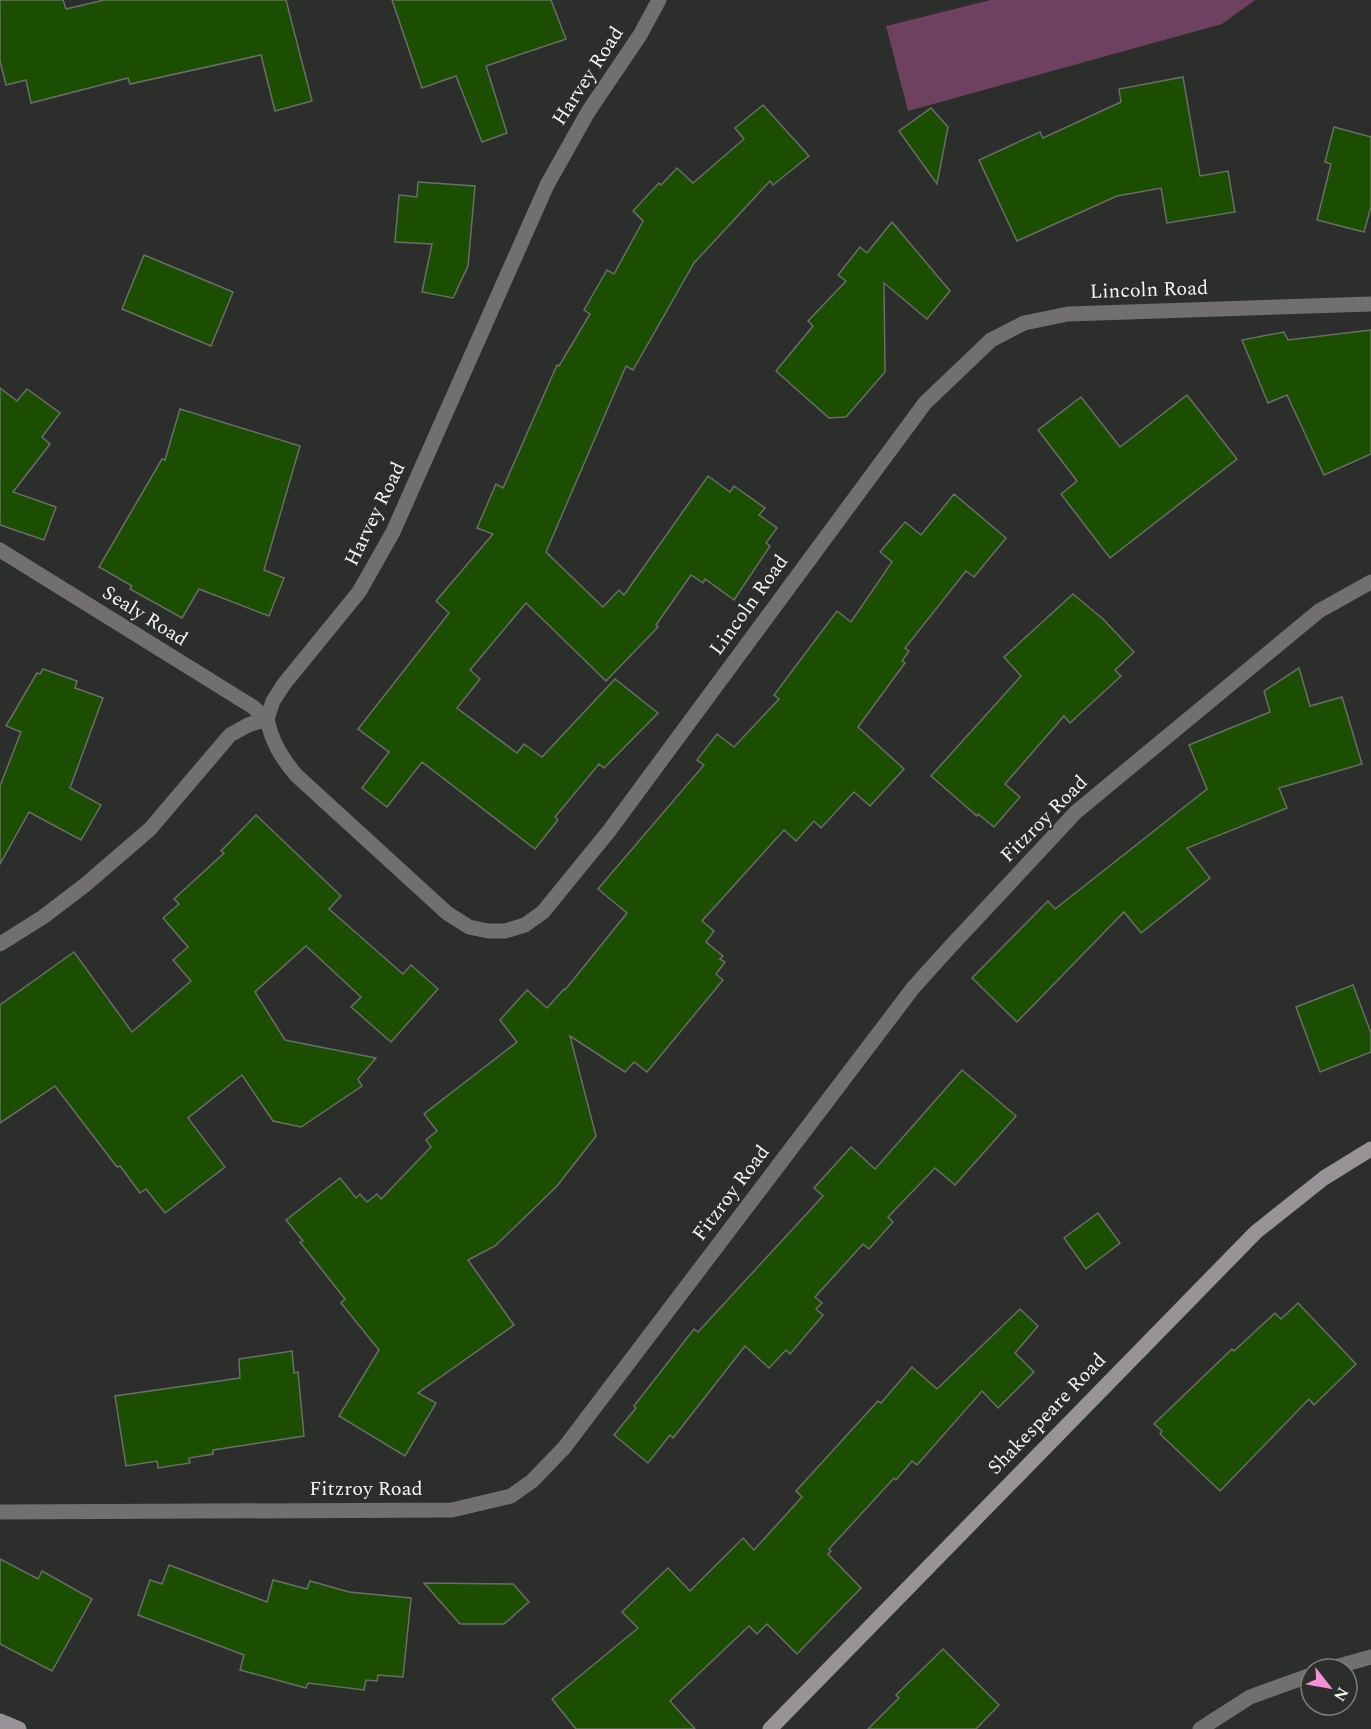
<svg xmlns="http://www.w3.org/2000/svg" width="1371" height="1729" font-family="Spectral,serif">
	<rect width="100%" height="100%" fill="#2b2e2a"/>
	<path fill="#6e4161" d="M990,0H1255L1222,24L908,111L886,26Z"/>
	<g fill="#1b4e00" stroke="#6a6d69" stroke-width="1.5">
		<path d="M0,0H63L66,9L104,0H286L312,101L275,111L261,55L130,84L128,78L31,103L26,80L6,85L0,61Z"/>
		<path d="M392,0H551L566,39L486,66L507,133L482,142L456,76L422,88Z"/>
		<path d="M1183,77L1200,176L1228,171L1235,212L1167,223L1161,188L1117,196L1017,241L979,160L1040,132L1043,138L1121,102L1119,89Z"/>
		<path d="M763,105L809,156L773,185L770,181L694,263L633,370L626,366L546,552L603,607L619,590L624,595L708,476L730,492L734,486L765,508L759,515L777,528L766,543L770,546L734,600L705,579L703,583L691,575L656,625L658,627L606,681L526,603L470,670L480,679L457,708L517,753L524,744L542,757L615,679L658,713L604,768L599,764L555,817L558,820L535,849L422,762L387,807L362,788L389,752L358,729L449,613L436,601L493,534L477,528L496,484L503,488L557,365L559,366L590,314L584,310L607,270L614,274L643,221L633,211L659,183L661,185L677,168L693,183L744,139L735,128Z"/>
		<path d="M931,108L948,127L937,184L899,131Z"/>
		<path d="M1334,127L1371,137V207L1364,232L1317,220L1331,164L1325,162Z"/>
		<path d="M418,182L475,186L468,266L453,298L422,292L432,244L395,242L399,195L417,197Z"/>
		<path d="M892,222L950,291L927,319L884,283L885,372L846,417L829,418L776,371L813,326L808,321L846,281L838,275L860,247L867,253Z"/>
		<path d="M144,255L233,292L211,346L122,309Z"/>
		<path d="M1371,330V454L1324,475L1287,395L1268,403L1242,340L1284,332L1288,340Z"/>
		<path d="M0,388L17,401L27,389L60,413L42,437L50,444L13,492L56,507L44,540L0,525Z"/>
		<path d="M1187,395L1237,459L1110,558L1061,494L1077,481L1038,430L1081,397L1120,447Z"/>
		<path d="M180,409L300,446L264,570L284,578L269,616L199,589L182,618L130,589L132,586L99,567L162,459L165,460Z"/>
		<path d="M954,494L1006,538L974,577L966,571L905,648L909,651L902,661L905,663L858,727L904,769L870,806L854,792L821,828L814,821L796,841L784,830L702,921L714,931L706,942L723,956L720,959L725,962L716,974L723,980L647,1072L634,1062L625,1072L570,1036L596,1136L557,1186L495,1246L468,1260L514,1325L418,1393L436,1403L405,1456L339,1416L379,1350L341,1303L345,1299L300,1242L303,1241L286,1220L340,1178L356,1198L360,1194L367,1202L377,1194L381,1199L431,1147L426,1140L437,1131L424,1114L517,1042L500,1020L527,990L547,1008L564,989L565,990L627,913L598,889L704,765L697,760L717,734L734,747L779,699L774,695L837,611L851,622L892,562L880,552L905,522L921,535Z"/>
		<path d="M1073,594L1103,619L1134,652L1115,670L1121,676L1070,723L1064,716L1005,784L1020,797L994,827L978,814L977,816L931,776L1021,676L1004,657Z"/>
		<path d="M1299,668L1310,706L1342,697L1362,764L1279,788L1287,808L1187,848L1210,878L1141,933L1124,912L1017,1022L972,978L1048,901L1055,909L1207,789L1189,745L1270,712L1264,691Z"/>
		<path d="M43,669L77,681L75,688L103,698L70,788L101,805L81,840L29,812L0,864V786L21,732L6,726L37,673L40,674Z"/>
		<path d="M256,815L341,896L329,909L403,974L411,965L438,989L391,1042L351,1007L361,997L306,946L255,992L285,1040L376,1058L358,1079L362,1086L301,1127L273,1121L242,1075L188,1118L225,1167L165,1213L146,1189L140,1193L120,1166L117,1167L55,1086L0,1123V1005L74,952L132,1032L191,981L173,960L188,947L163,918L179,904L174,899L224,853L221,851Z"/>
		<path d="M1353,985L1371,1033V1052L1320,1072L1296,1007Z"/>
		<path d="M962,1070L1016,1116L955,1185L935,1168L888,1217L893,1222L869,1249L863,1244L815,1297L822,1303L816,1309L823,1315L790,1354L786,1350L769,1368L745,1346L673,1438L670,1435L648,1463L614,1435L636,1408L634,1406L694,1329L698,1332L823,1196L814,1188L851,1147L875,1169Z"/>
		<path d="M1098,1213L1120,1243L1086,1269L1064,1238Z"/>
		<path d="M1298,1303L1356,1364L1314,1405L1309,1399L1220,1491L1160,1434L1162,1431L1154,1424L1232,1349L1234,1351L1275,1313L1281,1319Z"/>
		<path d="M1020,1309L1038,1326L1015,1353L1034,1372L998,1408L982,1391L917,1465L912,1461L896,1480L894,1478L829,1549L831,1551L828,1554L861,1588L797,1654L767,1624L757,1634L749,1626L670,1701L695,1729H576L552,1699L638,1628L622,1612L668,1568L690,1591L743,1538L754,1550L802,1497L796,1491L878,1401L881,1403L912,1367L937,1389Z"/>
		<path d="M292,1351L294,1373L298,1372L304,1436L213,1450V1454L189,1458L190,1463L158,1468L157,1461L126,1466L115,1396L240,1378L239,1359Z"/>
		<path d="M0,1559L38,1579L42,1571L92,1599L52,1671L0,1644Z"/>
		<path d="M169,1565L267,1602L273,1580L307,1589L310,1581L349,1592L411,1598L403,1677L378,1675L377,1681L366,1680L364,1690L308,1683L306,1688L240,1670L244,1655L138,1615L150,1580L162,1584Z"/>
		<path d="M424,1583L513,1584L529,1602L504,1624H460Z"/>
		<path d="M943,1649L999,1705L976,1729H868L899,1698L896,1695Z"/>
	</g>
	<g fill="none" stroke-linecap="round" stroke-linejoin="round">
		<g stroke="#716f70" stroke-width="15">
			<path d="M0,550L253,707L267,719"/>
			<path d="M267,719C272,742 281,757 296,775L447,913L469,927L488,931H505L525,925L543,912L609,831L925,403L991,340L1024,323L1068,314L1371,304"/>
			<path d="M267,719L273,701L284,684L359,592L393,532L547,185L588,112L640,35L659,0"/>
			<path d="M0,944L43,917L85,885L150,829L230,735L248,725L267,719"/>
			<path d="M0,1512L452,1510L511,1496L532,1481L564,1448L913,988L950,947L1076,812L1319,611L1371,582"/>
			<path d="M1328,1669L1371,1657"/>
			<path d="M1200,1729L1250,1697L1311,1675"/>
		</g>
		<g stroke="#979396" stroke-width="15">
			<path d="M0,1721L19,1729"/>
			<path d="M770,1729L1256,1232L1324,1178L1371,1149"/>
		</g>
	</g>
	<g text-anchor="middle" dominant-baseline="central" stroke-width="4.5" stroke-linejoin="round" paint-order="stroke">
		<g font-size="20" fill="#f3f5f2" stroke="#2b2e2a">
			<text transform="translate(588 76) rotate(-57)">Harvey Road</text>
			<text transform="translate(1149 290) rotate(-2)">Lincoln Road</text>
			<text transform="translate(375 514) rotate(-64)">Harvey Road</text>
			<text transform="translate(749 605) rotate(-54)">Lincoln Road</text>
			<text transform="translate(145 616) rotate(32)">Sealy Road</text>
			<text transform="translate(1044 819) rotate(-45)">Fitzroy Road</text>
			<text transform="translate(731 1193) rotate(-53)">Fitzroy Road</text>
			<text transform="translate(1047 1414) rotate(-46)">Shakespeare Road</text>
			<text x="366" y="1489">Fitzroy Road</text>
		</g>
	</g>
	<g transform="translate(1329 1687) rotate(121)"><circle r="28" fill="#2b2e2a" stroke="#7b7e7a" stroke-width="1.5"/>
	<path d="M0-4.5L10 22L0 15L-10 22Z" fill="#f291d6"/>
	<text y="-9" font-size="16" font-weight="bold" text-anchor="middle" fill="#f3f5f2">N</text>
	</g>
</svg>
